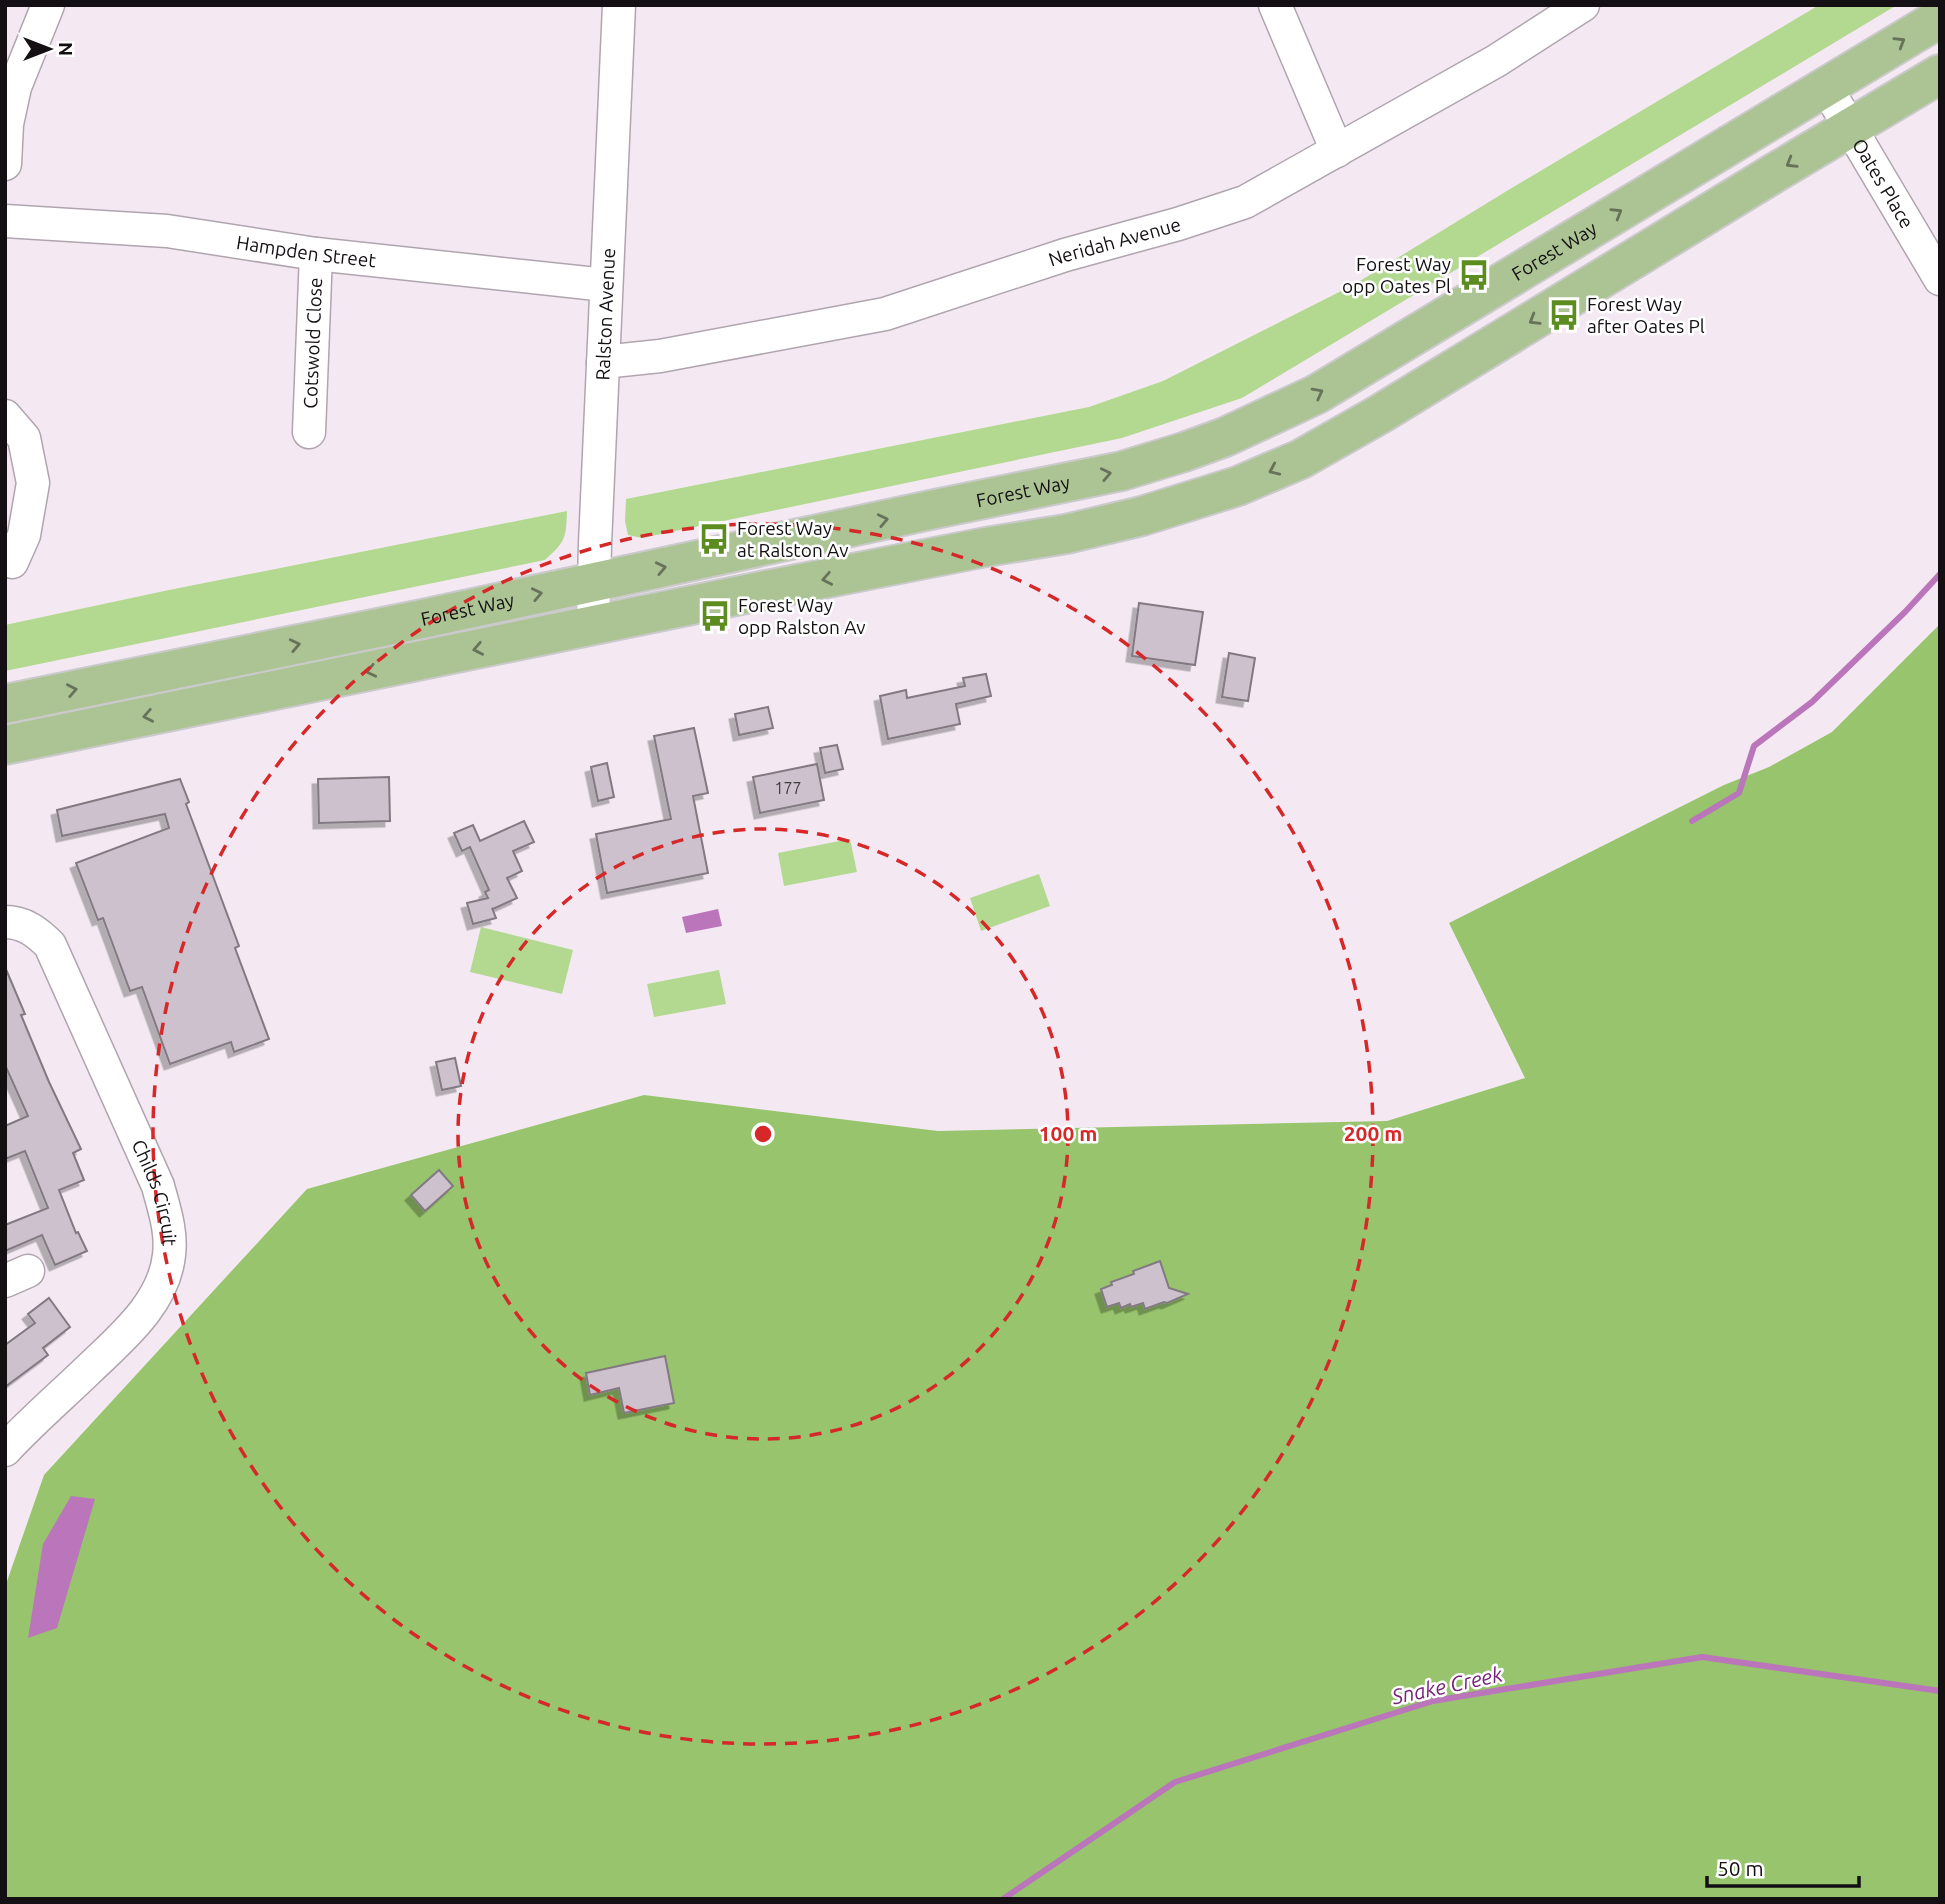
<svg xmlns="http://www.w3.org/2000/svg" width="1945" height="1904" font-family="Ubuntu,sans-serif">
	<defs>
		<filter id="shadow"><feDropShadow dx="-5.5" dy="5.5" stdDeviation="0" flood-color="#0004"/></filter>
	</defs>
	<rect width="100%" height="100%" fill="#f4e9f3"/>
	<g fill="#b2d98f">
		<path d="M1819,5H1897L1242,398L1122,438L642,538L628,535L625,521L626,499L1089,407L1163,381L1355,284L1510,189Z"/>
		<path d="M567,511C566,538 566,541 545,560L5,671V625L169,590Z"/>
		<path d="M850,839L857,872L784,886L778,853Z"/>
		<path d="M1039,874L1050,906L981,931L970,898Z"/>
		<path d="M481,927L573,950L562,994L470,972Z"/>
		<path d="M719,970L726,1004L654,1017L647,984Z"/>
	</g>
	<path fill="#97c46c" d="M1940,624V1899H5V1587L44,1475L307,1189L644,1095L938,1131L1387,1121L1525,1078L1449,923L1724,785L1769,767L1832,732Z"/>
	<g fill="#bb75bb">
		<path d="M718,909L722,926L686,933L682,917Z"/>
		<path d="M71,1496L95,1499L57,1628L28,1638L43,1544Z"/>
	</g>
	<g fill="none" stroke-linecap="round" stroke-linejoin="round">
		<g stroke="#bb75bb" stroke-width="6">
			<path d="M1692,821L1739,793L1754,746L1812,702L1905,612L1940,574"/>
			<path d="M1003,1899L1175,1782L1433,1701L1702,1657L1940,1691"/>
		</g>
	</g>
	<g fill="#ccc1cc" stroke="#827982" stroke-width="2" filter="url(#shadow)">
		<path d="M1139,603L1203,612L1195,665L1132,656Z"/>
		<path d="M1229,653L1255,658L1248,701L1222,697Z"/>
		<path d="M986,674L991,696L956,704L960,724L888,739L880,696L906,690L907,698L965,686L963,678Z"/>
		<path d="M768,707L773,728L739,735L735,714Z"/>
		<path d="M694,728L708,793L693,796L708,873L607,893L596,834L671,819L654,736Z"/>
		<path d="M837,745L843,769L825,773L820,748Z"/>
		<path d="M607,763L614,797L598,801L591,767Z"/>
		<path d="M817,764L824,800L760,813L753,777Z"/>
		<path d="M389,777L390,821L319,823L318,779Z"/>
		<path d="M180,779L189,802L186,804L239,946L235,948L269,1039L234,1052L231,1042L170,1064L142,987L130,991L103,918L98,920L76,863L169,828L165,814L62,836L57,810Z"/>
		<path d="M524,821L534,842L513,851L522,871L507,878L517,898L493,909L492,908L496,918L473,924L467,903L488,898L485,892L489,890L470,847L462,851L454,833L473,825L480,841Z"/>
		<path d="M5,967L25,1014L21,1015L49,1082L81,1149L73,1153L84,1180L59,1190L76,1233L78,1232L87,1251L55,1265L42,1235L5,1251V1225L48,1208L25,1151L5,1159V1126L28,1116L5,1065Z"/>
		<path d="M455,1058L461,1086L442,1090L436,1062Z"/>
		<path d="M439,1170L453,1186L425,1211L411,1195Z"/>
		<path d="M1160,1261L1169,1288L1188,1294L1167,1303L1164,1302L1145,1309L1143,1303L1131,1307L1130,1304L1121,1308L1119,1303L1107,1307L1101,1289L1112,1285L1111,1282L1134,1274L1133,1271Z"/>
		<path d="M49,1298L70,1327L43,1348L48,1355L5,1387V1345L35,1323L28,1314Z"/>
		<path d="M665,1356L674,1403L624,1413L619,1388L590,1395L586,1373Z"/>
	</g>
	<g fill="none" stroke-linecap="round" stroke-linejoin="round">
		<defs>
			<g id="minor">
				<path d="M1275,5L1337,151"/>
				<path id="s1" d="M1826,87L1940,279"/>
				<path d="M5,164L7,124L15,87L48,5"/>
				<path id="s2" d="M5,221L167,231L316,254L606,285"/>
				<path id="s3" d="M603,362L660,356L885,314L1065,255L1178,224L1245,202L1496,61L1583,5"/>
				<path d="M5,416L24,438L33,483L24,535L12,562"/>
				<path id="s4" d="M309,432L316,254"/>
				<path id="s5" d="M593,626L595,544L619,5"/>
				<path id="s6" d="M5,922C24,922 37,932 50,945L158,1186C164,1209 172,1231 169,1255C164,1304 120,1339 87,1371C60,1397 31,1422 5,1450"/>
				<path d="M5,1281L28,1271"/>
			</g>
			<g id="major">
				<path id="s7" d="M5,704L422,619L935,509L1122,471L1184,452L1225,437L1317,394L1940,18"/>
				<path d="M5,745L746,594L986,547L1066,534L1142,516L1238,486L1301,459L1380,414L1776,172L1940,74"/>
			</g>
		</defs>
		<use href="#minor" stroke="#b0a5af" stroke-width="35"/>
		<use href="#major" stroke="#cbcacb" stroke-width="42"/>
		<use href="#minor" stroke="#fff" stroke-width="32"/>
		<use href="#major" stroke="#acc394" stroke-width="38"/>
	</g>
	<defs><path id="oneway-chevron" d="M-2-3.5L2.5 0L-2 3.5" fill="none" stroke-width="1.6" stroke-linecap="round" stroke-linejoin="round" transform="scale(1.75)"/></defs>
	<g stroke="#67725a">
		<use href="#oneway-chevron" transform="translate(1900 42) rotate(-31)"/>
		<use href="#oneway-chevron" transform="translate(1791 163) rotate(149)"/>
		<use href="#oneway-chevron" transform="translate(1617 213) rotate(-31)"/>
		<use href="#oneway-chevron" transform="translate(1534 320) rotate(149)"/>
		<use href="#oneway-chevron" transform="translate(1318 393) rotate(-28)"/>
		<use href="#oneway-chevron" transform="translate(1274 470) rotate(156)"/>
		<use href="#oneway-chevron" transform="translate(1106 474) rotate(-12)"/>
		<use href="#oneway-chevron" transform="translate(883 520) rotate(-12)"/>
		<use href="#oneway-chevron" transform="translate(661 568) rotate(-12)"/>
		<use href="#oneway-chevron" transform="translate(827 579) rotate(169)"/>
		<use href="#oneway-chevron" transform="translate(537 594) rotate(-12)"/>
		<use href="#oneway-chevron" transform="translate(295 645) rotate(-12)"/>
		<use href="#oneway-chevron" transform="translate(478 649) rotate(169)"/>
		<use href="#oneway-chevron" transform="translate(371 671) rotate(168)"/>
		<use href="#oneway-chevron" transform="translate(72 690) rotate(-11)"/>
		<use href="#oneway-chevron" transform="translate(148 716) rotate(169)"/>
	</g>
	<g fill="none" stroke="#d62828" stroke-width="3.5" stroke-dasharray="12 9">
		<circle cx="763" cy="1134" r="305"/>
		<circle cx="763" cy="1134" r="610"/>
	</g>
	<defs>
		<symbol id="bus-bare" viewBox="-9 -9 18 18"><path d="M-5-6H5V4H4V6H2V4H-2V6H-4V4H-5ZM-3.5-4V0h7V-4ZM-3.5 1.2v1.5H-2V1.2ZM2 1.2v1.5H3.5V1.2Z" fill="#5c8c20" stroke="#fff" stroke-width="2.5" paint-order="stroke"/></symbol>
	</defs>
	<g fill-rule="evenodd">
		<use href="#bus-bare" x="1452" y="253" width="44" height="44"/>
		<use href="#bus-bare" x="1542" y="293" width="44" height="44"/>
		<use href="#bus-bare" x="692" y="517" width="44" height="44"/>
		<use href="#bus-bare" x="693" y="594" width="44" height="44"/>
	</g>
	<g text-anchor="middle" dominant-baseline="central" stroke-width="5" stroke-linejoin="round" paint-order="stroke">
		<g font-size="16" fill="#413c41">
			<text x="788" y="788">177</text>
		</g>
		<g font-size="19" fill="#130f13" stroke="#fff">
			<text stroke="none"><textPath href="#s1" startOffset="112">Oates Place</textPath></text>
			<text stroke="none"><textPath href="#s3" startOffset="527">Neridah Avenue</textPath></text>
			<text stroke="none"><textPath href="#s2" startOffset="303">Hampden Street</textPath></text>
			<text stroke="none"><textPath href="#s7" startOffset="1628">Forest Way</textPath></text>
			<text stroke="none"><textPath href="#s5" startOffset="312">Ralston Avenue</textPath></text>
			<text stroke="none"><textPath href="#s4" startOffset="89">Cotswold Close</textPath></text>
			<text stroke="none"><textPath href="#s7" startOffset="1040">Forest Way</textPath></text>
			<text stroke="none"><textPath href="#s7" startOffset="472">Forest Way</textPath></text>
			<text stroke="none"><textPath href="#s6" startOffset="322">Childs Circuit</textPath></text>
		</g>
		<g font-size="19" fill="#130f13" stroke="#fff" text-anchor="start">
			<text x="1451" y="264" text-anchor="end">Forest Way<tspan x="1451" dy="22">opp Oates Pl</tspan></text>
			<text x="1587" y="304">Forest Way<tspan x="1587" dy="22">after Oates Pl</tspan></text>
			<text x="737" y="528">Forest Way<tspan x="737" dy="22">at Ralston Av</tspan></text>
			<text x="738" y="605">Forest Way<tspan x="738" dy="22">opp Ralston Av</tspan></text>
		</g>
		<g font-size="21" font-style="italic" fill="#772279" stroke="#fff">
			<text transform="translate(1447 1685) rotate(-12)">Snake Creek</text>
		</g>
	</g>
	<circle cx="763" cy="1134" r="10" fill="#d62828" stroke="#fff" stroke-width="3.5"/>
	<g font-size="21" text-anchor="middle" font-weight="bold" fill="#d62828" stroke="#fff" stroke-width="5" stroke-linejoin="round" paint-order="stroke">
		<text x="1068" y="1141">100 m</text>
		<text x="1373" y="1141">200 m</text>
	</g>
	<rect width="1945" height="1904" fill="none" stroke="#130f13" stroke-width="14"/>
	<g transform="translate(49 49) rotate(90)" stroke="#ffffff" stroke-width="5" paint-order="stroke">
	<path d="M0-5L12 26L0 18L-12 26Z" fill="#130f13"/>
	<text y="-10" font-size="19" font-weight="bold" text-anchor="middle" fill="#130f13">N</text>
	</g>
	<path d="M1707 1876v10h152v-10" fill="none" stroke="#130f13" stroke-width="3.5"/>
	<text x="1717" y="1876" font-size="21" fill="#130f13" stroke="#ffffff" stroke-width="5" paint-order="stroke">50 m</text>
</svg>
